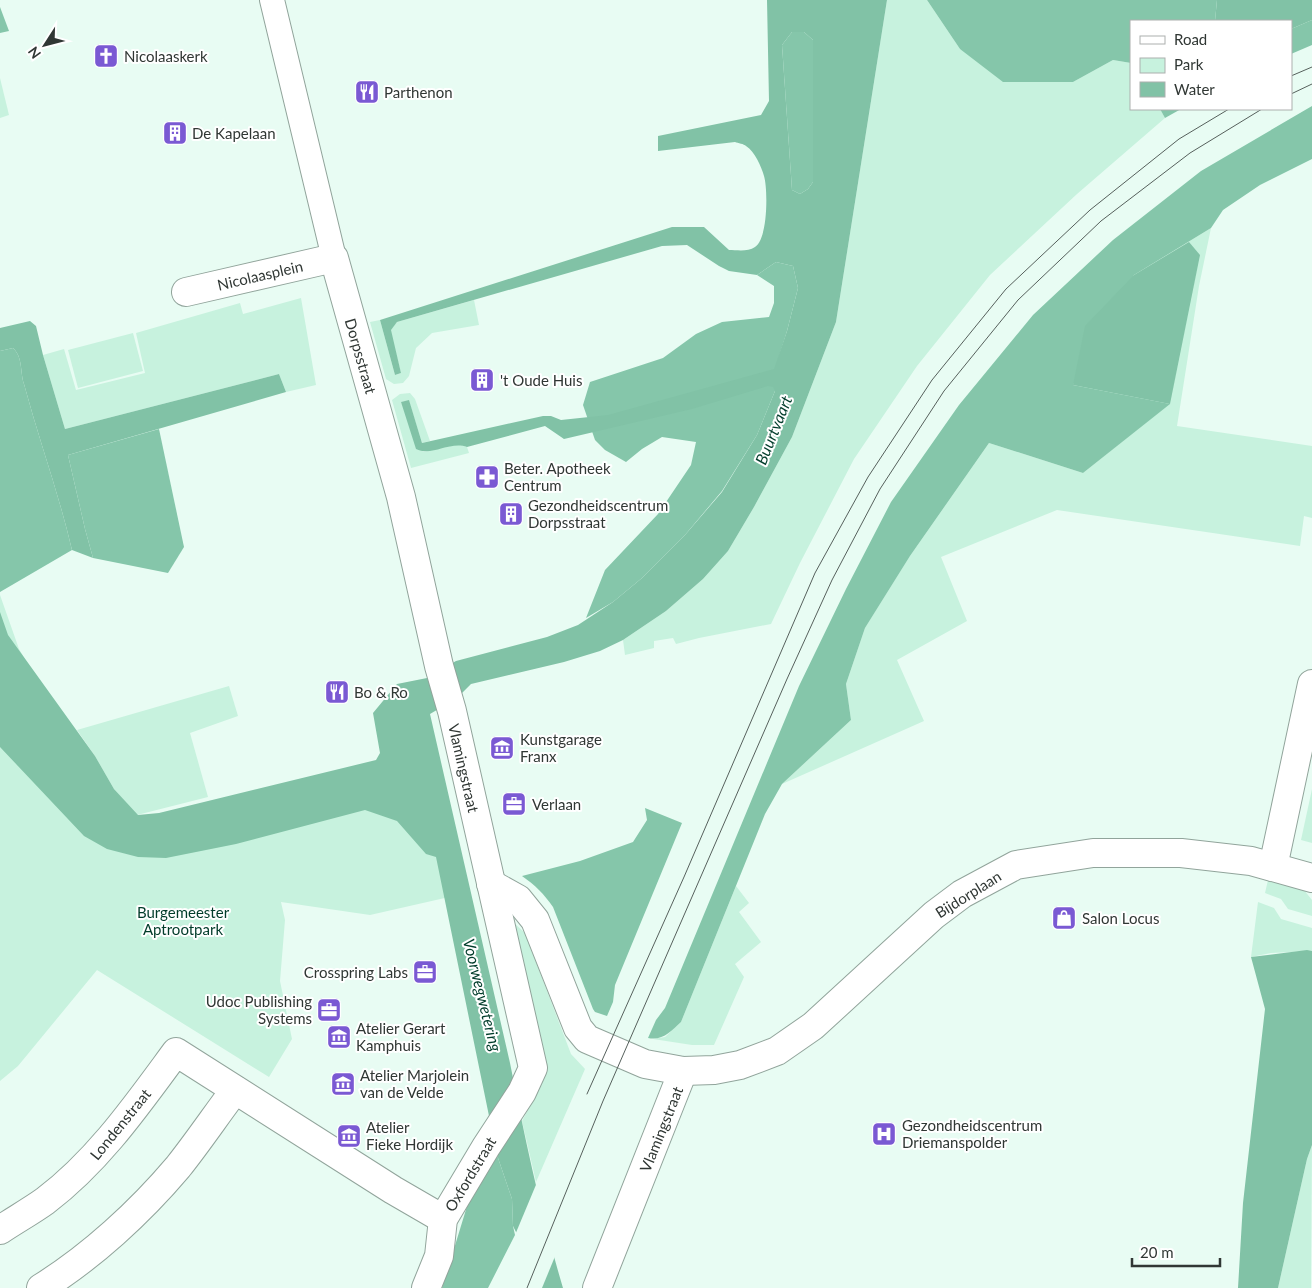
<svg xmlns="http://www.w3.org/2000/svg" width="1312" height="1288" font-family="Lato,sans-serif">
	<rect width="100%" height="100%" fill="#e8fcf3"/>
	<g fill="#c7f2de">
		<path d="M887,0H927L960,49L1073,82L1113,60L1131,63V109H1160L1165,118L1077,194L990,275L917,366L854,459L800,563L771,624L699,638L676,644L673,638L654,641V648L625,655L623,640L666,611L703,579L728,551L754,507L792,437L836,322Z"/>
		<path d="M0,78L9,115L0,118Z"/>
		<path d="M1211,228L1199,286L1177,426L1312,446V518L1304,516L1300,546L1057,510L941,557L967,621L897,660L924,721L782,784L851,720L846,684L865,628L910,556L989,443L1083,473L1169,404L1073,385L1134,275Z"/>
		<path d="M301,298L316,385L286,392L279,374L65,429L43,355L64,349L76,390L145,373L136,333L240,303L243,314Z"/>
		<path d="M474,300L479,325L432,333L416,348L409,376L403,383L394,384L386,379L370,322L380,320L395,375L401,373L390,330L397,322Z"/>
		<path d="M133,333L143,371L78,388L68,350Z"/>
		<path d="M410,393L415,399L430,441L422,443L409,401L401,402L423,452L459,444L467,447L469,453L411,468L392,400L400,394Z"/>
		<path d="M0,595L19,649L115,812L158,839L417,774L458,895L370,915L281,902L285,920L280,981L292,1039L269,1077L97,970L18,1066L0,1081Z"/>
		<path d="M229,686L238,716L190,733L208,797L137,815L114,789L95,756L77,730Z"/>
		<path d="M1312,789V843L1301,840Z"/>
		<path d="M1268,880L1304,890L1312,900V916L1288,909L1281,899L1265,893Z"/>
		<path d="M736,886L749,903L739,912L761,942L735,964L744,977L714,1045H692L653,1039L665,1037L681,1022Z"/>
		<path d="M1258,902L1274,908L1281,919L1312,928V951L1271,953L1251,957Z"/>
		<path d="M514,923L525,933L571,1054L585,1069L536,1182L522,1121L542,1084L545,1070V1058L522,965Z"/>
		<path d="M1312,1145L1311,1288H1278L1307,1159Z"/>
	</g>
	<g fill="#85c6aa">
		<path d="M927,0H1217L1215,21H1131V63L1113,60L1073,82H1003L960,49Z"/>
		<path d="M0,7L9,31L0,33Z"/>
		<path d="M1312,20V45L1291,54V29Z"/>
		<path d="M792,32H804L813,40V182L808,189L800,194L792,190L782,45Z"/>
		<path d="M1312,106V159L1260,185L1223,210L1211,228L1134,275L1073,385L1170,404L1083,473L989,443L910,556L865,628L846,684L851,720L782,784L765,814L681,1022C671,1031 663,1041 648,1038L656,1020L665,1008L799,686L846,589L891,502L959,405L1033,315L1113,240L1201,171Z"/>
		<path d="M1160,109H1181L1165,118Z"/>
		<path d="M776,262L793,266L798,288L787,331L775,369V391L757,435L722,491L685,535L642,578L613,602L586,618L605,570L658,514L691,465L696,442L662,437L642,449L626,462L605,450L595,440L583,405L590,382L663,358L696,334L722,322L769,317L774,303V286L757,275Z"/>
		<path d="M13,348C23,357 20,372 24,384C39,440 59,494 72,550L0,592V351Z"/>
		<path d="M159,429L184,547L168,573L93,558L85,529L68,455Z"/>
		<path d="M645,808L682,823L615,985L613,1002L607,1016L595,1012L593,1009L553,907C544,894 535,885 522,876L580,861L633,842L647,820Z"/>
		<path d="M497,1155L512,1199L513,1226L515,1235L488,1288H442L468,1203Z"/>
	</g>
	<g fill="#81c2a6" fill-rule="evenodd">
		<path d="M767,0H887L836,322L792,437L754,507L728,551L703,579L666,611L623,640L600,651L564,662L471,684L457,698L430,714L510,1063C525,1139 541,1214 563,1288H533L518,1236L513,1226L512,1199L497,1155L436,857L426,854L397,821L365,810L236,844L166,858L138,857L107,849L84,836L0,747V612L8,635L95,756L114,789L138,815L159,813L376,760L380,753L373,713L397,684L427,678L456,661L547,637L578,625L613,602L642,578L685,535L722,492L757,435L775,391L773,387L768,386L692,409L564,439L545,426L467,447C449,441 432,457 416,449L401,402L409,400L422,443L543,416H551L561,420L608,415L774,369L787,331L798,288L793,266L776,262L757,275L729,271L719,266L687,245L662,246L397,322L391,330L401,373L395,375L380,320L672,227H704L729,250C737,250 748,252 755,247C768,239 768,189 764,176C761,166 755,152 746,146C744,144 738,143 735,142L658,151V136L761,115L769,101ZM792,32H804L813,40V182L808,189L800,194L792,190L782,45Z"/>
		<path d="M1217,0H1312V20L1291,29V21H1215Z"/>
		<path d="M1189,242L1200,255L1170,404L1073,385L1085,326L1134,275Z"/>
		<path d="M30,321L36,326L43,355L65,429L279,374L286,392L68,455L85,529L93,558L72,550C59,494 39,440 24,384C20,372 23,357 13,348L0,351V328Z"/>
		<path d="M1307,950L1312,951V1145L1307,1159L1278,1288H1238L1243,1203L1265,1009L1251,957Z"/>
	</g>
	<path fill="#e8fcf3" d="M538,1180L556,1254L542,1288H532L515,1235Z"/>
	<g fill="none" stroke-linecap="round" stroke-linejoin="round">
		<defs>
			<path id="pedestrian" d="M272,0L334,258"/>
			<g id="minor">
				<path d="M186,292L334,258L401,497L439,666L452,711L533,1068L522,1092L486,1147L443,1219L439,1256L426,1288"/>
				<path d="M1273,867L1312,684"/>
				<path d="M491,884L518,899L535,920L578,1028L587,1039L645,1064L683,1071L714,1070L740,1065L777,1051L813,1026L934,915L962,894L1016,865L1093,853H1181L1251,861L1312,878"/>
				<path d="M0,1230C15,1220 31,1211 45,1201C98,1161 137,1105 176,1052L393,1190L443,1219"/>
				<path d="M41,1288C91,1257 140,1212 178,1167C198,1142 216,1115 235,1090"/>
				<path d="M597,1288L683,1071"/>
			</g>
		</defs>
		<use href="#pedestrian" stroke="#91a49b" stroke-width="26"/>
		<use href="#minor" stroke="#91a49b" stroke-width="30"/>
		<use href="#pedestrian" stroke="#fff" stroke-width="24"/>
		<use href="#minor" stroke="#fff" stroke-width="28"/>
		<g stroke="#56605c" stroke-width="1">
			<path d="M1291,76L1312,67"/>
			<path d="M1291,94L1312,84"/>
			<path d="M587,1094L684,877L815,573L868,477L932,380L1006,289L1090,210L1179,139L1229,109"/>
			<path d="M527,1288L603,1101L787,679L832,580L880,489L944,391L1018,300L1101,221L1190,153L1262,109"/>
		</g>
	</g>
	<defs>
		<symbol id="church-square" viewBox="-11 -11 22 22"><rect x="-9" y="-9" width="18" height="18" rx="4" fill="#7a59d3" stroke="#fff"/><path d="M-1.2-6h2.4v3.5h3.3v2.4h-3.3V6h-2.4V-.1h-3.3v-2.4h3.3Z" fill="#fff"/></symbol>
		<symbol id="restaurant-square" viewBox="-11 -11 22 22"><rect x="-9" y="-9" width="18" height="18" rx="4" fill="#7a59d3" stroke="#fff"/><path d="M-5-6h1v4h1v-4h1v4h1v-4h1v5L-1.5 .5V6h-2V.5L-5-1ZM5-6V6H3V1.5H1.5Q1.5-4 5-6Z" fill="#fff"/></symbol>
		<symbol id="building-square" viewBox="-11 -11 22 22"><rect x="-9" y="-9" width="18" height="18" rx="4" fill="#7a59d3" stroke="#fff"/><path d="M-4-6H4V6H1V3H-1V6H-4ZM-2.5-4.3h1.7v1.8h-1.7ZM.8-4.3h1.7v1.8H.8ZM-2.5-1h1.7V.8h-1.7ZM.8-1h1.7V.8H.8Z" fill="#fff"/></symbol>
		<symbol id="pharmacy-square" viewBox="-11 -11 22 22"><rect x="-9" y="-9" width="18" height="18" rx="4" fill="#7a59d3" stroke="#fff"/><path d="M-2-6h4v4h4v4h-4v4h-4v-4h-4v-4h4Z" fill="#fff"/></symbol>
		<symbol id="museum-square" viewBox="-11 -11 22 22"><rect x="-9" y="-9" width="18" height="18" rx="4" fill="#7a59d3" stroke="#fff"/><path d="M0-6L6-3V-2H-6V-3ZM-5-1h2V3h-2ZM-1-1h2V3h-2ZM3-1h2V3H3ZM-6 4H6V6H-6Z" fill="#fff"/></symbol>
		<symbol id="office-square" viewBox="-11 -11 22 22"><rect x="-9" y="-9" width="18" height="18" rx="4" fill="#7a59d3" stroke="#fff"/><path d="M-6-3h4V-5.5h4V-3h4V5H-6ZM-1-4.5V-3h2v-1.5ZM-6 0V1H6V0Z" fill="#fff"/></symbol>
		<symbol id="shop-square" viewBox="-11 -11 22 22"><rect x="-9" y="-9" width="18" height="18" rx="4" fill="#7a59d3" stroke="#fff"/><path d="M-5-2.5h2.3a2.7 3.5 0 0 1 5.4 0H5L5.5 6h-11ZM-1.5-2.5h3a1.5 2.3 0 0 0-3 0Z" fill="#fff"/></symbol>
		<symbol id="hospital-square" viewBox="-11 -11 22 22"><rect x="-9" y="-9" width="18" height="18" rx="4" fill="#7a59d3" stroke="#fff"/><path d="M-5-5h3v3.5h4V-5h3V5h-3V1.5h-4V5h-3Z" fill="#fff"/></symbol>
	</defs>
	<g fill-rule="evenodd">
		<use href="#church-square" x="92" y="42" width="28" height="28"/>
		<use href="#restaurant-square" x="353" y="78" width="28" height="28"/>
		<use href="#building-square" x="161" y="119" width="28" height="28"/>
		<use href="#building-square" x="468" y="366" width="28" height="28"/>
		<use href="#pharmacy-square" x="473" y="463" width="28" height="28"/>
		<use href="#building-square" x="497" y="500" width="28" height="28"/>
		<use href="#restaurant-square" x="323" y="678" width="28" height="28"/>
		<use href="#museum-square" x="488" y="734" width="28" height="28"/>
		<use href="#office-square" x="500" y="790" width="28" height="28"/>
		<use href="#shop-square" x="1050" y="904" width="28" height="28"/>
		<use href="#office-square" x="411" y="958" width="28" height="28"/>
		<use href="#office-square" x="315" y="996" width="28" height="28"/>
		<use href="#museum-square" x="325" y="1023" width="28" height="28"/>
		<use href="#museum-square" x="329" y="1070" width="28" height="28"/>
		<use href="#hospital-square" x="870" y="1120" width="28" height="28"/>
		<use href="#museum-square" x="335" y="1122" width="28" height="28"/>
	</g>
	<g text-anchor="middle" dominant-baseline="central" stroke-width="4" stroke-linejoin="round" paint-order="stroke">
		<g font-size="15" fill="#303734" stroke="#fff" text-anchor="start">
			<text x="124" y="56">Nicolaaskerk</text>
			<text x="384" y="92">Parthenon</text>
			<text x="192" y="133">De Kapelaan</text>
			<text x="500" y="380">'t Oude Huis</text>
			<text x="504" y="468">Beter. Apotheek<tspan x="504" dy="17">Centrum</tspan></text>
			<text x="528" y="505">Gezondheidscentrum<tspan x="528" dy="17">Dorpsstraat</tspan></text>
			<text x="354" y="692">Bo &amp; Ro</text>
			<text x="520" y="739">Kunstgarage<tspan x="520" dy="17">Franx</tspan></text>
			<text x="532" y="804">Verlaan</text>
			<text x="1082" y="918">Salon Locus</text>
			<text x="408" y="972" text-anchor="end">Crosspring Labs</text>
			<text x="312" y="1001" text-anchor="end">Udoc Publishing<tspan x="312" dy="17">Systems</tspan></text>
			<text x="356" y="1028">Atelier Gerart<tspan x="356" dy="17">Kamphuis</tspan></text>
			<text x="360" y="1075">Atelier Marjolein<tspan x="360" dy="17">van de Velde</tspan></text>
			<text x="902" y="1125">Gezondheidscentrum<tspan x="902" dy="17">Driemanspolder</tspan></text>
			<text x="366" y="1127">Atelier<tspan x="366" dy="17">Fieke Hordijk</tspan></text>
		</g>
		<g font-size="15" fill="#303734" stroke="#fff">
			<text transform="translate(260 275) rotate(-13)">Nicolaasplein</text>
			<text transform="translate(361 356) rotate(74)">Dorpsstraat</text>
			<text transform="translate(464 768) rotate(77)">Vlamingstraat</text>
			<text transform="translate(968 894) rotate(-32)">Bijdorplaan</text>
			<text transform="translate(120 1124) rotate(-51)">Londenstraat</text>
			<text transform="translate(661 1129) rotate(-68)">Vlamingstraat</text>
			<text transform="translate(470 1174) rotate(-59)">Oxfordstraat</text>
		</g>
		<g font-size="15" fill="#013c2a" stroke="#fff">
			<text x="183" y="912">Burgemeester<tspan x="183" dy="17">Aptrootpark</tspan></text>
		</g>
		<g font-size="16" font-style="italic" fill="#013c2a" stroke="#fff">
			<text transform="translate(773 430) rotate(-68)">Buurtvaart</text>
			<text transform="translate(483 995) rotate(76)">Voorwegwetering</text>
		</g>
	</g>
	<rect x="1130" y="20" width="162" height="90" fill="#ffffff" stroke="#acafae"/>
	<rect x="1140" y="36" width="25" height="8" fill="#ffffff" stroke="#acafae"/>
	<text x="1174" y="45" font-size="15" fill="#303734">Road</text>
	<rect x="1140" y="58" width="25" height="15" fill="#c7f2de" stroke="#acafae"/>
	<text x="1174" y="70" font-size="15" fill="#303734">Park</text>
	<rect x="1140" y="82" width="25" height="15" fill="#81c2a6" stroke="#acafae"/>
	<text x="1174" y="95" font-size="15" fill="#303734">Water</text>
	<g transform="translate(45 45) rotate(234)" stroke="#ffffff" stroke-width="4" paint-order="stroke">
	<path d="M0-4L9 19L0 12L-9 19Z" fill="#303734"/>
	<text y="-8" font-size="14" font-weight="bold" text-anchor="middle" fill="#303734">N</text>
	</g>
	<path d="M1132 1258v8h88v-8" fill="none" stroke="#303734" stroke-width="2.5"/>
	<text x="1140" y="1258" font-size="15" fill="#303734" stroke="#ffffff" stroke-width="4" paint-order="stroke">20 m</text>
</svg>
